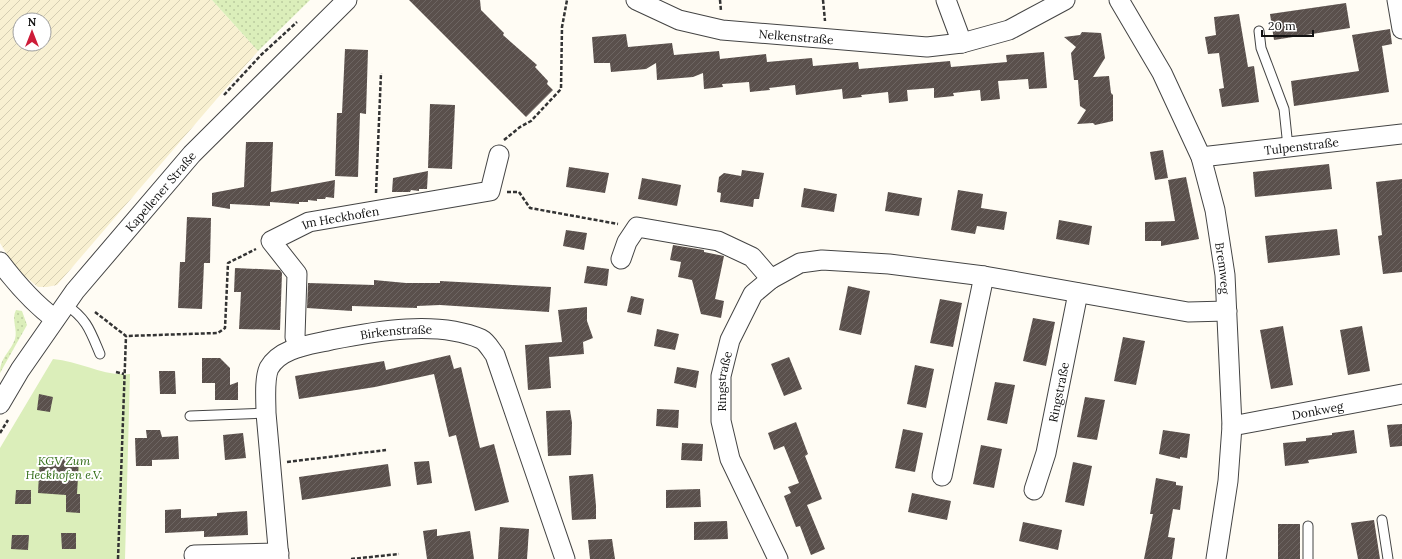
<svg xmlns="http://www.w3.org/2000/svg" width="1402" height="559" font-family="Lora,serif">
	<defs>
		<pattern id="farmland-furrows" width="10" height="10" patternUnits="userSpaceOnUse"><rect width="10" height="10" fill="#f8f0d1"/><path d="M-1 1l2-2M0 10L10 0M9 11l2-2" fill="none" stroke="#d4cdb2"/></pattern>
		<pattern id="grass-dots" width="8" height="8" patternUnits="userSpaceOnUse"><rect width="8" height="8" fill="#dbeeba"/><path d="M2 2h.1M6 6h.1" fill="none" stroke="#bbcb9f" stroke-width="1.8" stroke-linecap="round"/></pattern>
		<pattern id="building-hatch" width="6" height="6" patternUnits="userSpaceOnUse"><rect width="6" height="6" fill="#5a504c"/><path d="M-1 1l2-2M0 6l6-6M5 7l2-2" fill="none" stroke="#6d6562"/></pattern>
	</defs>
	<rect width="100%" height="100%" fill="#fffcf4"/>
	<path fill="url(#farmland-furrows)" fill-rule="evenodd" d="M0,0H212L258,51L57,285L47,287H38L16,269L0,243ZM20,20H44V44H20Z"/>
	<g fill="url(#grass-dots)">
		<path d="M212,0H310L258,51Z"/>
		<path d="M16,310L22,311L27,325L0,373C0,357 10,353 15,339C18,330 11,319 16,310Z"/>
	</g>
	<path fill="#dbeeba" d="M53,359C80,361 104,377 130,374L125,559H0V448Z"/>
	<g fill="url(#building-hatch)">
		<path d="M409,0H480L481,10L504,33L503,35L537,65L535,67L548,81L547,84L553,90L526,117Z"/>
		<path d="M1346,3L1350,28L1274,40L1270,14Z"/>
		<path d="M1239,14L1248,67L1254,66L1259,102L1222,107L1219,89L1224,88L1219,53L1208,54L1205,37L1216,35L1214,17Z"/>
		<path d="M1390,29L1392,44L1382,46L1389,92L1294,106L1291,81L1359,71L1352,35Z"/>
		<path d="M1082,32L1101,33L1105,58L1093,77L1109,76L1111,93L1113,95V121L1095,125L1093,123L1077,124L1086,110L1080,106L1078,80H1074L1071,53L1076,47L1064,37L1080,35Z"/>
		<path d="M626,34L628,47L672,43L674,55L719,51L720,59L766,54L767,62L812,58L813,66L858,62L859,69L950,61L951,67L1007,62L1006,55L1044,52L1047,88L1029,89L1028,79L998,81L1000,99L981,101L980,90L953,93L954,96L934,98V88L907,90L908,101L889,103L888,92L861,95L862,97L843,99L842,89L796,95L795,85L769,88L770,90L750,92L749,82L722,84L723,87L704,89L703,73L693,77L657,80L656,63L646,69L611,72L610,63H594L592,37Z"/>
		<path d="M345,49L368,50L366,114L360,113L358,177L335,176L337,113H342Z"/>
		<path d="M430,104L455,105L452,169L428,168Z"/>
		<path d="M246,142H273L271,192L335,180L334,198L326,197L325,199H317V201L308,200V202H299V204L270,202V206L230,204V209L212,206V193L244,187Z"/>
		<path d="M1163,150L1168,178L1155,180L1150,152Z"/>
		<path d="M1329,164L1332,189L1255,197L1253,172Z"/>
		<path d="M569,167L609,173L605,193L566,187Z"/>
		<path d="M742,170L764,173L759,199H754L753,207L720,202L721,193L717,192L719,177L724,173L741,176Z"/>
		<path d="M428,171L427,189H419V191L411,190L410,192H392L393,178Z"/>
		<path d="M1186,177L1199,239L1161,246V241H1145V222L1175,221L1168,180Z"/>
		<path d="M642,178L681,185L677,206L638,199Z"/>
		<path d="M1402,179V272L1383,274L1378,236L1382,235L1376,182Z"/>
		<path d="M804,188L837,194L834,212L801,207Z"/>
		<path d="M958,190L983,194L981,208L1007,212L1004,230L977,226L975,234L951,230Z"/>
		<path d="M888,192L922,198L919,216L885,211Z"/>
		<path d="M187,217L211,218L210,263H204L202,309L178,308L180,262H185Z"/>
		<path d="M1059,220L1092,226L1089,245L1056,239Z"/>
		<path d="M1337,229L1340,255L1268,263L1265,236Z"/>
		<path d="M566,230L587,233L584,250L563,246Z"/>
		<path d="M673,245L704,250V252L724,256L715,299L724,301L721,318L701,314L692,280L678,277L681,262L670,260Z"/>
		<path d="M587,266L609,269L607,286L584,283Z"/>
		<path d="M235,268L280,270L282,273L280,330L239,329L241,292H234Z"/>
		<path d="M374,280L406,283H440V281L551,287L549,312L440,305L417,306V308L352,306V311L307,308L308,283L374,285Z"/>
		<path d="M848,286L870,291L861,335L839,330Z"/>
		<path d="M631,296L644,299L641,315L627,312Z"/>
		<path d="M940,299L962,303L953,347L930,343Z"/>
		<path d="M587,307V321L593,338L583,342L584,354L549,357L551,388L528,390L525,345L562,342L558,310Z"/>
		<path d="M1033,318L1055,322L1046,366L1023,361Z"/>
		<path d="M1283,326L1293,385L1271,389L1260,330Z"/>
		<path d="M1362,326L1370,371L1348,375L1340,330Z"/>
		<path d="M657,329L679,334L675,350L654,346Z"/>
		<path d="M1123,337L1145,341L1136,385L1114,381Z"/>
		<path d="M450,355L454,369L461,367L480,448L494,444L509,502L475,511L456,435L449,437L434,374L375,387L299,399L295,376L384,361L386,370Z"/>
		<path d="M789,357L802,389L784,396L771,364Z"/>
		<path d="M202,358H220L230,368V385L238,382V400H215V383H202Z"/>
		<path d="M915,365L934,369L926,408L907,404Z"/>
		<path d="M677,367L699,371L696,388L674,383Z"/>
		<path d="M159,371H175L176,394H160Z"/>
		<path d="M995,382L1015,385L1007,424L987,420Z"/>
		<path d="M39,394L53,397L50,412L37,410Z"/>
		<path d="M1085,397L1105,400L1097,440L1077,437Z"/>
		<path d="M657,409L679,410L678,428L656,426Z"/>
		<path d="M570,410L572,423L571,455L548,456L546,411Z"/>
		<path d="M796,422L808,454L805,456L822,499L807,505L825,549L811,555L800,526L796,527L784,496L791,493L788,487L799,483L784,446L774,450L768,433Z"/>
		<path d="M1402,424V446L1390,447L1387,425Z"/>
		<path d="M903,429L923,433L915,472L895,468Z"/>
		<path d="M146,430H160L162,437L178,436L179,459L152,460V466H136L135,438H147Z"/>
		<path d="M1163,430L1190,434L1187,458L1180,457V459L1159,454Z"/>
		<path d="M1354,430L1357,453L1308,460L1309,463L1285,466L1283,443L1306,441V438L1332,435V433Z"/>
		<path d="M243,433L246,458L225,460L223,435Z"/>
		<path d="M682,443L703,444L702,461L681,460Z"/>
		<path d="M981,445L1002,449L994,488L973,484Z"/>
		<path d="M40,455L79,459L77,494H80V513L66,512V495L38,493Z"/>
		<path d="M429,461L432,483L417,485L414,462Z"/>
		<path d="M1073,462L1092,466L1084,506L1065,502Z"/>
		<path d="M388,464L391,486L302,500L299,477Z"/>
		<path d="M593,474L596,506V519L572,520L569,476Z"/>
		<path d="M1156,478L1176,482V485L1183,486L1180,510L1173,509L1168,537L1175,538L1172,559H1144L1153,514H1150Z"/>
		<path d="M700,489L701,507L666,508V490Z"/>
		<path d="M16,490H31V504H15Z"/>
		<path d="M912,493L951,501L947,520L908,512Z"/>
		<path d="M181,509V518L217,516V513L247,511L248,535L204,537V531L165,533V510Z"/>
		<path d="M1374,520L1380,559H1358L1351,523Z"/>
		<path d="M727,521L728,539L694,540V522Z"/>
		<path d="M1023,522L1062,530L1058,550L1019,541Z"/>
		<rect x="1278" y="524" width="22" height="35"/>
		<path d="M500,527L529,529L527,559H498Z"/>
		<path d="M437,529V536L470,531L474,559H427L423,531Z"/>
		<path d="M61,533H76V549H62Z"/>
		<path d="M12,535H29L28,550L11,549Z"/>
		<path d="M612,539L615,559H590L588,540Z"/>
	</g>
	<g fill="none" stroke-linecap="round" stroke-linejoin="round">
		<defs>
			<g id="service">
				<path d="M1259,31L1261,48L1284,109L1288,147"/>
				<path d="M65,304C87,319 90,330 100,354"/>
				<path d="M190,416L266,413"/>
				<path d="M1382,520L1388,559"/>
				<path d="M1308,526V559"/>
			</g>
			<g id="minor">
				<path id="s1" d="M636,0L679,20L722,30L927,47L962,43L1009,30L1065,0"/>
				<path d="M946,0L962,43"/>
				<path id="s2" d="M1119,0L1162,73L1201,157L1215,210L1225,275L1232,426L1228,481L1216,559"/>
				<path d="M1397,0L1402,29"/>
				<path id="s3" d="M1201,157L1402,134"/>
				<path d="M621,259L627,242L637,227L718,241L752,257L771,279"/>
				<path d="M0,262C16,283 33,303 55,319"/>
				<path id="s4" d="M299,347L295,337L297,274L271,241L309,222L490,191L499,155"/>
				<path id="s5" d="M0,404L20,370L75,291L192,154L347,0"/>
				<path id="s6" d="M1232,426L1402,394"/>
				<path d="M942,476L984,276"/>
				<path id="s7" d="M1034,490L1046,453L1078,293"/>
				<path d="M194,555L279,553"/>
				<path id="s8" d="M279,559L266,413C266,401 264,379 269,368C281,347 311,345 331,340C376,331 437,320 481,339C487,342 491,350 495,355L565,559"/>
				<path id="s9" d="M778,559L730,459L721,421V376L730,340L753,294L771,279L800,263L822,260L889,264L984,276L1188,312L1227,311"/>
			</g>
		</defs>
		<use href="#service" stroke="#444" stroke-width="11"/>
		<use href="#minor" stroke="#444" stroke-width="21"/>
		<g stroke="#333" stroke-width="2.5" stroke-dasharray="4 2" stroke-linecap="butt">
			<path d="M720,0L721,11"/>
			<path d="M823,0L825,21"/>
			<path d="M224,95L261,55L297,22"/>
			<path d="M504,140L520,127L531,121L561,89L562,27L567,0"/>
			<path d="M507,192H519L530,208L618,224"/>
			<path d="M376,193L381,73"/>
			<path d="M95,312L126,336L218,333L225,328L228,263L256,249"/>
			<path d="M116,372L124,374"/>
			<path d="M0,433L8,420"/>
			<path d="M287,462L386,450"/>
			<path d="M118,559L126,336"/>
			<path d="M351,559L399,554"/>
		</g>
		<use href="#service" stroke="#fff" stroke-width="9"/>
		<use href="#minor" stroke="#fff" stroke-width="19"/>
	</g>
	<g text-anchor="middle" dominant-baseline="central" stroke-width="4" stroke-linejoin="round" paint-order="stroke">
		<g font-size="12" fill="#111" stroke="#fff">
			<text stroke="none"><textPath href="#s1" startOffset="166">Nelkenstraße</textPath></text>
			<text stroke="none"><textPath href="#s3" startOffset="101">Tulpenstraße</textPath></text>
			<text stroke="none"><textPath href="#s5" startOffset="267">Kapellener Straße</textPath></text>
			<text stroke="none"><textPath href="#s4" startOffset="190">Im Heckhofen</textPath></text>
			<text stroke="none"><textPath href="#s2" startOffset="291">Bremweg</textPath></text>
			<text stroke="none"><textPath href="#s8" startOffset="328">Birkenstraße</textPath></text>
			<text stroke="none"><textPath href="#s9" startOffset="190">Ringstraße</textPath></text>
			<text stroke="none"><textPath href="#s7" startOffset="101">Ringstraße</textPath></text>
			<text stroke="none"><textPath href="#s6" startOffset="87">Donkweg</textPath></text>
		</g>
		<g font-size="12" font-style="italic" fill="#356f1a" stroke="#fff">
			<text x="64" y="460">KGV Zum<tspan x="64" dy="14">Heckhofen e.V.</tspan></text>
		</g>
	</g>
	<g transform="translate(32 32)"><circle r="19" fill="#ffffff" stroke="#a0a0a0"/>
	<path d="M0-3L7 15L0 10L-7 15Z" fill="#cd1c39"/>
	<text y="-6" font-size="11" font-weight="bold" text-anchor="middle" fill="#111111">N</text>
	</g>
	<path d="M1262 30v6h51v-6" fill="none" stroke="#111111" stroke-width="2"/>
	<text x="1268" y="30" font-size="12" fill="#111111" stroke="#ffffff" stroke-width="3" paint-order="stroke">20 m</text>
</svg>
